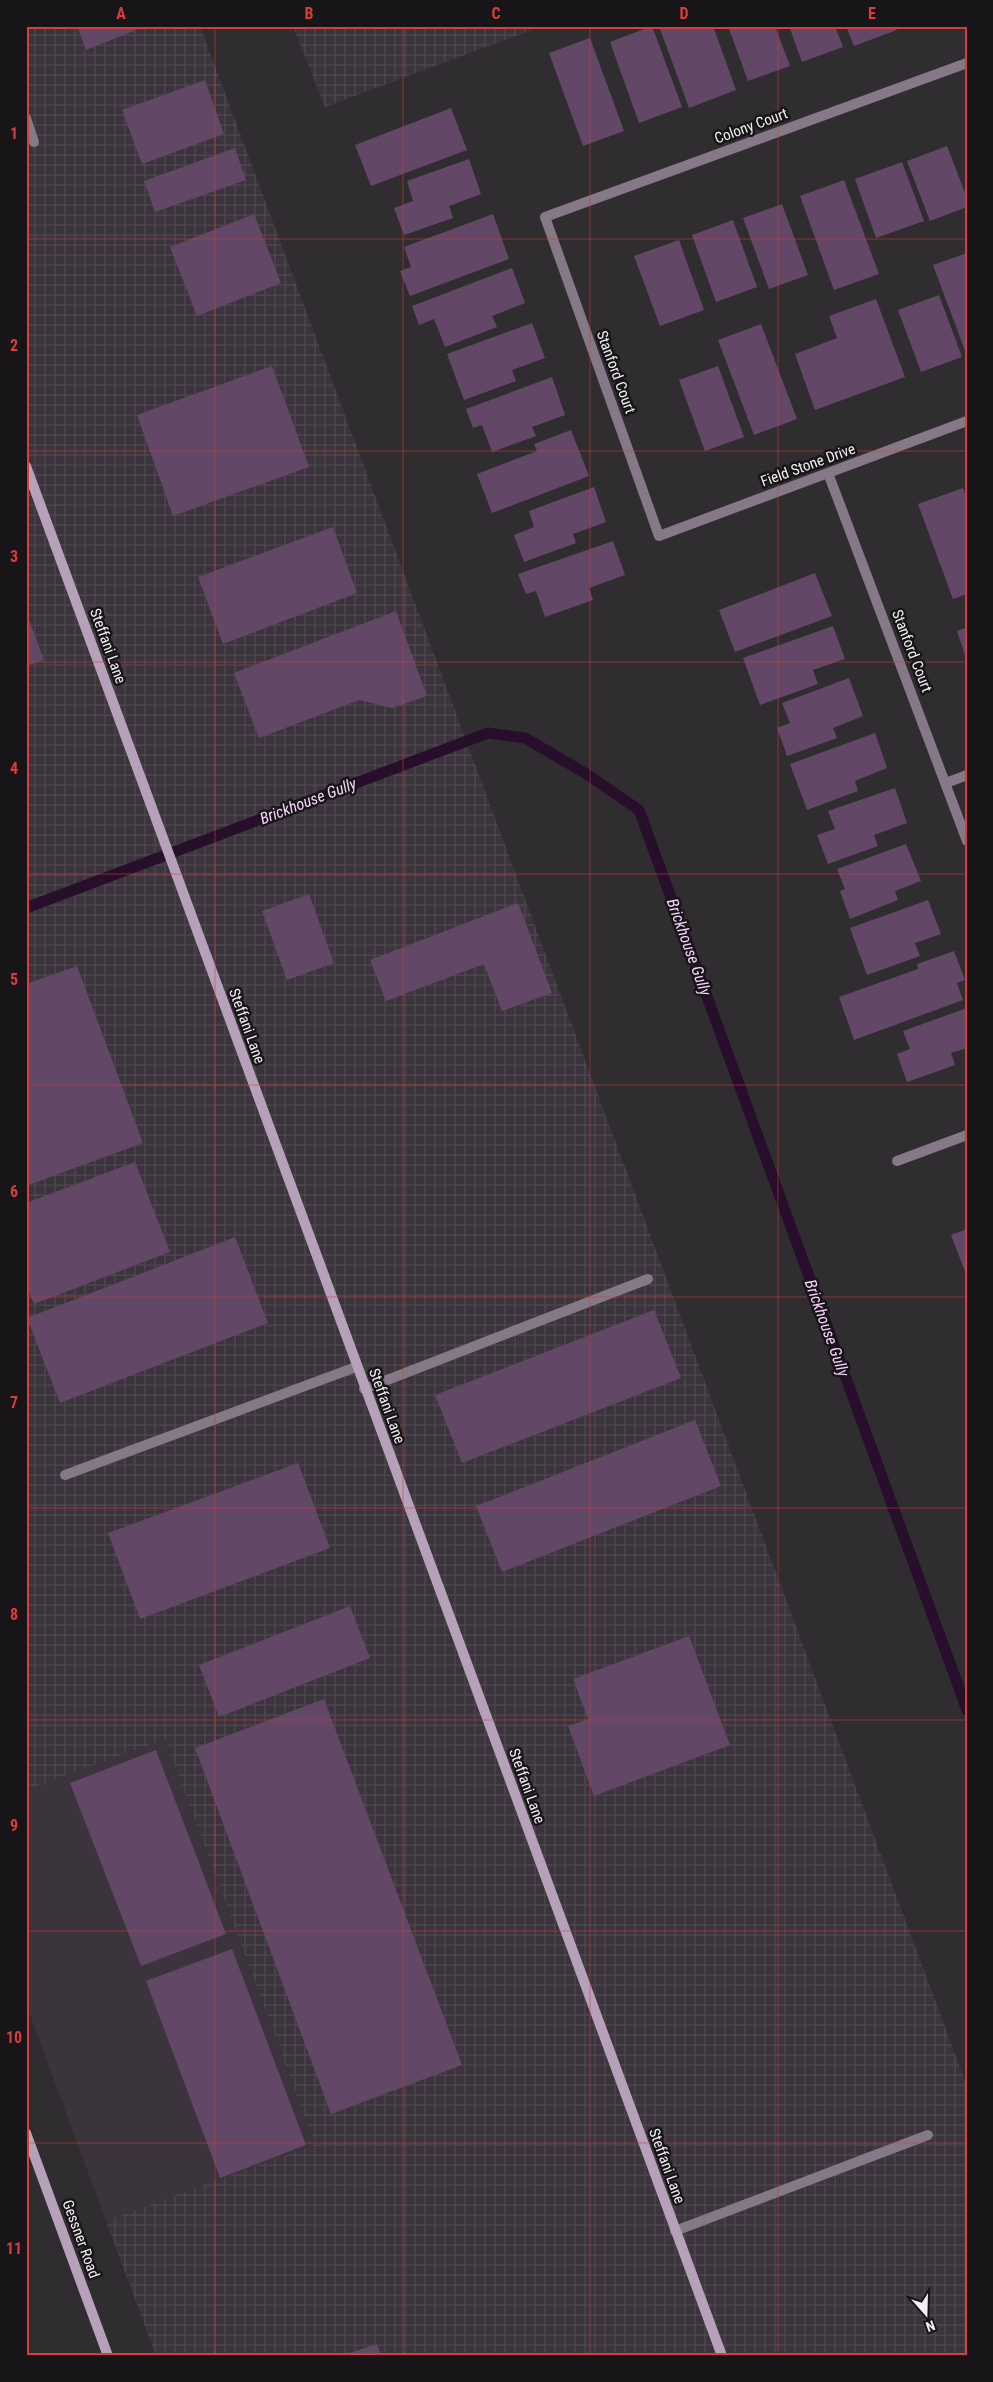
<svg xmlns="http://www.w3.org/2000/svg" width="993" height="2382" font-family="'Roboto Condensed',sans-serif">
	<defs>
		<pattern id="industrial-grid" width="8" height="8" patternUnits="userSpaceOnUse" patternTransform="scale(1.25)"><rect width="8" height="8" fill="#3b343c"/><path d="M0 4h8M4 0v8" fill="none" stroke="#4e484f"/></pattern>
	</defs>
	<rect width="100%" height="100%" fill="#302d30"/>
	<path fill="#3b343c" d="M165,1739L315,2144L106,2221L26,2004V1790Z"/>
	<g fill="url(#industrial-grid)">
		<path d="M26,26H200L967,2086V2356H156L106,2221L315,2144L165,1739L26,1790Z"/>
		<path d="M293,26H542L325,107Z"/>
	</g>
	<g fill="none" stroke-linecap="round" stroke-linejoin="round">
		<path stroke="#270f2b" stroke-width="11" d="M26,908L488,733L525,738L585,773L639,810L967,1710"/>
	</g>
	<g fill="#634767">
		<path d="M77,26H146L86,50Z"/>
		<path d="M652,26L682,107L639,123L610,42Z"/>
		<path d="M659,26H713L736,90L689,108Z"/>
		<path d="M728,26H775L790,66L748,81Z"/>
		<path d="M789,26H835L843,47L802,62Z"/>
		<path d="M846,26H895L897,30L854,46Z"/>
		<path d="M590,38L624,131L583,146L549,53Z"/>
		<path d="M205,80L224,134L142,164L122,110Z"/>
		<path d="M451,108L467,150L371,186L355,145Z"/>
		<path d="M947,146L967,198V207L930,221L907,161Z"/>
		<path d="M235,148L246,180L155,212L144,181Z"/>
		<path d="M469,159L481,194L449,206L453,218L404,235L394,208L413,201L407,181Z"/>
		<path d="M902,162L924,221L876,238L855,179Z"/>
		<path d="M844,180L879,274L834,290L800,196Z"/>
		<path d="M782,204L808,275L769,289L743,218Z"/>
		<path d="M254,214L281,283L197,316L170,247Z"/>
		<path d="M493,214L509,259L410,296L400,271L411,267L404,247Z"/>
		<path d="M733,220L757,287L716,302L692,235Z"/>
		<path d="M679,240L704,310L660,326L634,256Z"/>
		<path d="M967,253V356L933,265Z"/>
		<path d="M512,268L525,303L492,316L497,327L445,347L434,319L419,325L412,306Z"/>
		<path d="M939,295L962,357L921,372L898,310Z"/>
		<path d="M876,299L905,377L815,410L795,354L837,338L829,316Z"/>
		<path d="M532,323L545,358L512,370L516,381L464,400L447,354Z"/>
		<path d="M761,324L797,419L754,435L718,340Z"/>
		<path d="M272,366L309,467L173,516L137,415Z"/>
		<path d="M718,366L744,437L705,451L679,380Z"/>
		<path d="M552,377L565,415L532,427L536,436L492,452L482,425L473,428L466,409Z"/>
		<path d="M571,430L589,476L492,513L477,474L537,451L534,444Z"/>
		<path d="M594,487L606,522L573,534L576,543L524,562L514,535L534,527L529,511Z"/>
		<path d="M963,488L967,499V594L953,599L918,504Z"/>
		<path d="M333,527L357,593L223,644L198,577Z"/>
		<path d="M613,541L625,575L589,588L593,600L545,617L536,591L526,594L518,574Z"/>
		<path d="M815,573L832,616L735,652L719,610Z"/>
		<path d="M396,611L427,696L392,708L359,700L259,738L234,673Z"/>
		<path d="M30,622L44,660L26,666V623Z"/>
		<path d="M833,626L845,659L813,670L818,684L760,705L743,658Z"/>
		<path d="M967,627V658H966L957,631Z"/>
		<path d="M849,678L863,716L833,728L837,738L787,756L777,728L790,723L782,703Z"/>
		<path d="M875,733L887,768L855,781L858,791L807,810L790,764Z"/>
		<path d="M895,788L907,823L874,835L878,846L828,864L817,835L835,829L828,811Z"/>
		<path d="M906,844L921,881L895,891L898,900L850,919L840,891L845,889L837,869Z"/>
		<path d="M309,894L334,963L287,980L262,911Z"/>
		<path d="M928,900L941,934L915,943L920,956L867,975L850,928Z"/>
		<path d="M518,903L552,993L502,1011L484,964L386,1001L370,960Z"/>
		<path d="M954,951L965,980L957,983L963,1000L854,1040L839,997L918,969L917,964Z"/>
		<path d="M77,966L143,1143L26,1186V984Z"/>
		<path d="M967,1008V1048L951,1053L955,1065L907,1082L897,1054L910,1049L903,1031Z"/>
		<path d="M135,1162L170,1252L34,1304L26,1285V1203Z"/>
		<path d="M967,1229V1277L951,1235Z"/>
		<path d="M235,1237L268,1323L60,1403L27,1318Z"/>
		<path d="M654,1310L681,1378L462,1463L435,1395Z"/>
		<path d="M695,1420L721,1486L502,1572L476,1506Z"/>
		<path d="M298,1463L330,1548L140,1619L108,1533Z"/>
		<path d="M350,1606L370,1658L219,1717L199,1665Z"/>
		<path d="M689,1636L730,1745L594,1796L568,1726L588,1719L573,1679Z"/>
		<path d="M324,1699L462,2065L331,2114L195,1748Z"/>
		<path d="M156,1750L226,1934L141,1966L70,1783Z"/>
		<path d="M232,1949L306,2145L220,2178L146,1981Z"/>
		<path d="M377,2344L381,2356H344V2355Z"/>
	</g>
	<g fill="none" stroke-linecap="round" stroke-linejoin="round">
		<g stroke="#857887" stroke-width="10">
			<path d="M26,118L34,142"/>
			<path d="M364,1389L648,1279"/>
			<path d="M65,1475L356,1367"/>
			<path d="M675,2231L928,2135"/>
		</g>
		<g stroke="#857887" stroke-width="10">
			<path d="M967,63L545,217L659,536L967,421"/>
			<path d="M828,473L967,841"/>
			<path d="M946,783L967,775"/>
			<path d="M897,1161L967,1135"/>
		</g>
		<g stroke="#b7a1ba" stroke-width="10">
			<path d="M26,466L722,2356"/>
			<path d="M26,2133L108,2356"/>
		</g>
	</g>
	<path fill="none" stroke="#d93c3c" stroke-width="1" stroke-opacity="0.55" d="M215,26V2356M403,26V2356M590,26V2356M778,26V2356M26,239H967M26,451H967M26,662H967M26,874H967M26,1085H967M26,1297H967M26,1508H967M26,1720H967M26,1931H967M26,2143H967"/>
	<g text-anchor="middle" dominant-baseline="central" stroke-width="5" stroke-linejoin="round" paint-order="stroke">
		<g font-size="15" fill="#f2f0f2" stroke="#171517">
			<text transform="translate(751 126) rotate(-20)">Colony Court</text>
			<text transform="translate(616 372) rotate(70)">Stanford Court</text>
			<text transform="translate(808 465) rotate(-20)">Field Stone Drive</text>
			<text transform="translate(108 646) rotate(70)">Steffani Lane</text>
			<text transform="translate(912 651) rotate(69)">Stanford Court</text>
			<text transform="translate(247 1026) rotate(70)">Steffani Lane</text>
			<text transform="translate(387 1406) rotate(70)">Steffani Lane</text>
			<text transform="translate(527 1786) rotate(70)">Steffani Lane</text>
			<text transform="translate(667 2166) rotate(70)">Steffani Lane</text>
			<text transform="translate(81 2239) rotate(70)">Gessner Road</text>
		</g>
		<g font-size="16" font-style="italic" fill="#f9d2ff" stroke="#171517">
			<text transform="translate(308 801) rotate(-21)">Brickhouse Gully</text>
			<text transform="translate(689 947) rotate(70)">Brickhouse Gully</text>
			<text transform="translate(827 1328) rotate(70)">Brickhouse Gully</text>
		</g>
	</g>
	<rect width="993" height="2382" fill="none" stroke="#171517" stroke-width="55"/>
	<g transform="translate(926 2314) rotate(160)" stroke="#171517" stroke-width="4" paint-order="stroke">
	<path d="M0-4L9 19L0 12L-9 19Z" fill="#f2f0f2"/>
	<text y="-8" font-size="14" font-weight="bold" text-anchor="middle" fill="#f2f0f2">N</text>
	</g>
	<rect x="28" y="28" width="938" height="2326" fill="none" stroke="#d93c3c" stroke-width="2"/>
	<g font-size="16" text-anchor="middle" font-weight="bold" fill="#d93c3c">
		<text x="121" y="19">A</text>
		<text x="309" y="19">B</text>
		<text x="496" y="19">C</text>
		<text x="684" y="19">D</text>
		<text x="872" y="19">E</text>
		<text x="14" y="139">1</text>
		<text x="14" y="351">2</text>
		<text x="14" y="562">3</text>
		<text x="14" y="774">4</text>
		<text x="14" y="985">5</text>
		<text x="14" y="1197">6</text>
		<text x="14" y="1408">7</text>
		<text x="14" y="1620">8</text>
		<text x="14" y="1831">9</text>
		<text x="14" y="2043">10</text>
		<text x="14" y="2254">11</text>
	</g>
</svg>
